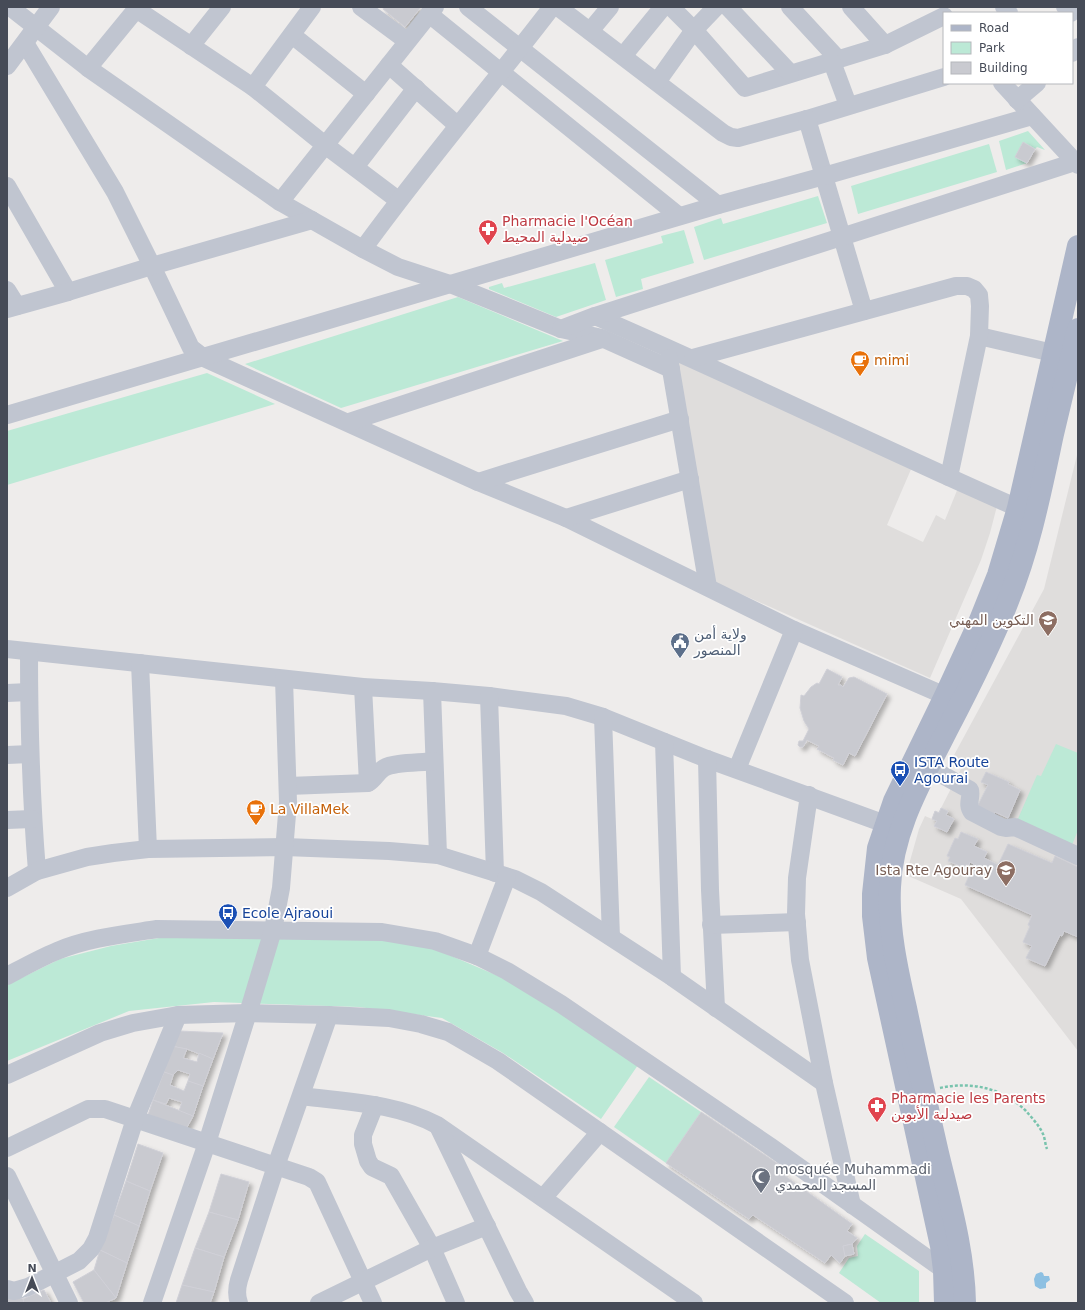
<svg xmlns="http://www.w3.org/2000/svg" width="1085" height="1310" font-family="'DejaVu Sans','Noto Naskh Arabic',sans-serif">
	<defs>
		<filter id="shadow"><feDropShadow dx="3.5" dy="3.5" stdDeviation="2" flood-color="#0004"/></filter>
	</defs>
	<rect width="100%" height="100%" fill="#eeeceb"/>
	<g fill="#dfdddc">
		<path d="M678,362L912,467L887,525L923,542L936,515L945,520L958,488L997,506L990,533L981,560L930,678L714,582Z"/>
		<path d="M1078,451V1051L961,899L906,875L919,829L925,816L932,819L935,811L939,812L964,763L953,757L1044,589Z"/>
	</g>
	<g fill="#bce9d6">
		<path d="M1028,131L1045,150L1037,147L1035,149L1023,143L1015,157L1027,163L1006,170L999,141Z"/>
		<path d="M989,144L997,172L858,214L851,186Z"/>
		<path d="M818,196L827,223L704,260L694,227L721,218L723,224Z"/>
		<path d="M684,230L694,263L641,279L643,289L616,297L605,260L663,243L661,236Z"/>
		<path d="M595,263L606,300L556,317L489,289V287L502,283L504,288Z"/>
		<path d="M458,297L563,341L341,408L245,364Z"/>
		<path d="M207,373L275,404L7,485V431Z"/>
		<path d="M1056,744L1078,753V830L1072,845L1017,821L1037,775L1041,776Z"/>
		<path d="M257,937L381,940L435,949L503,978L550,1005L638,1065L601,1119L503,1053L442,1018L359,1007L214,1002L129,1011L7,1061V985L60,959L111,946L159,938Z"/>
		<path d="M649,1077L701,1112L666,1163L614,1127Z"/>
		<path d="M865,1234L919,1271V1303H881L839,1273L849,1258L858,1256L857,1246Z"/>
	</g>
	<path fill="#8dc0e2" d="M1041,1272L1043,1273L1044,1276H1049L1050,1280L1046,1283V1288L1040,1289L1035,1286L1034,1279L1036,1274Z"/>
	<g fill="#c9cad0" stroke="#d0d0d7" filter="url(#shadow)">
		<path d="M384,7H421L405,27L383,9Z"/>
		<path d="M1023,142L1035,149L1027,163L1015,157Z"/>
		<path d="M827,669L842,677L838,685H841L843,687L849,678L854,677L887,694L855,756L849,753L843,765L833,760L834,758L817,749L819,746L807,740L803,747H800L798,745L799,741H803L809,729L804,721L800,708L801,695L804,696L811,687L817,683L819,684Z"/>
		<path d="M986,772L1009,782L1008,784L1020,790L1008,818L995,812L993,816L976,809L988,785L981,782Z"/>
		<path d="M941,808L948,811L946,815L954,819L947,832L934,826L937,821L932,819L935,811L939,813Z"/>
		<path d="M961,832L978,839L974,846L987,852L984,858L998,865L1008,844L1052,863L1055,856L1078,867V937L1064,931L1062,936L1060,935L1045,966L1026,958L1032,946L1023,942L1030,926L1028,925L1032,915L965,885L974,864L970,862L969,865L967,864L965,868L948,861L950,857L947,856L955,838L958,839Z"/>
		<path d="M180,1031L223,1033L213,1059L187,1049L171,1046Z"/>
		<path d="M171,1046L187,1049L183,1058L197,1062L199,1053L213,1059L203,1086L188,1081L190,1074L178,1070L173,1075L164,1072Z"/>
		<path d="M164,1072L173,1075L170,1085L184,1091L188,1081L203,1086L193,1116L179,1111L182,1102L169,1098L166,1104L153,1100Z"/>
		<path d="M153,1100L193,1116L185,1131L147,1118Z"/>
		<path d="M701,1112L784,1168L781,1173L852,1224L847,1231L857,1238L852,1244L843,1246L845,1256L840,1263L831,1255L825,1263L753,1215L749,1219L666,1163Z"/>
		<path d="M138,1144L163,1153L150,1191L126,1181Z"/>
		<path d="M221,1174L249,1182L238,1220L209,1212Z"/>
		<path d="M126,1181L150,1191L139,1226L114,1215Z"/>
		<path d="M209,1212L238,1220L224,1257L195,1248Z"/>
		<path d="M114,1215L139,1226L127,1263L100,1250Z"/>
		<path d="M852,1244L854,1254L845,1256L843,1246Z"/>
		<path d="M195,1248L224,1257L214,1292L182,1285Z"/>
		<path d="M100,1250L127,1263L116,1298L94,1270Z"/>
		<path d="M94,1270L116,1298L105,1303H84L73,1282Z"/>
		<path d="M182,1285L214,1292L210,1303H176Z"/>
		<path d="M44,1290L51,1303H24L23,1299Z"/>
		<path d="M7,1294L23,1299L24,1303H7Z"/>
	</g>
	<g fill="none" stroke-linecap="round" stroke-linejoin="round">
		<path stroke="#78c3ad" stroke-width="2.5" stroke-dasharray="3 2" stroke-linecap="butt" d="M940,1088C971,1081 1003,1088 1026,1111C1032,1118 1039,1125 1043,1134C1045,1138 1045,1144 1047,1149"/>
		<g stroke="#c0c5d0" stroke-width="18">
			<path d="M10,7L88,68L280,202L363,249L398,267L450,284L561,329L602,338L671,369"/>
			<path d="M361,7L407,41"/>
			<path d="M468,7L718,205"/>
			<path d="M558,7L723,133L731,137L738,138L807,119L944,77"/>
			<path d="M671,7L694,30L745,88L885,45L944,16"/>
			<path d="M728,7L790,73"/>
			<path d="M790,7L838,59"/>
			<path d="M851,7L885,45"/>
			<path d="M1004,7L1009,13"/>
			<path d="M1065,7L1071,13"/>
			<path d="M136,9L253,87L325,145L398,200"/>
			<path d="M429,14L679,216"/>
			<path d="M590,31L610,7"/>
			<path d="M292,35L366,94"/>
			<path d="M25,43L115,192L152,266L191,348L204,358L478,482L566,518L794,630L957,701"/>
			<path d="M191,46L222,7"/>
			<path d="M1072,53L1078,47"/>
			<path d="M623,56L663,7"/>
			<path d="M832,62L848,105"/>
			<path d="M389,65L457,125"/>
			<path d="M7,66L51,7"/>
			<path d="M88,68L138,7"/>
			<path d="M657,82L694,30L716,7"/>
			<path d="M1002,83L1078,165"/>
			<path d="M253,87L312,7"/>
			<path d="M1017,100L1037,83"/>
			<path d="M807,119L864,311"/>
			<path d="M355,167L416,88"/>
			<path d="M7,186L68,292"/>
			<path d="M280,202L435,7"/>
			<path d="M363,249C423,166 490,88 552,7"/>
			<path d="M7,290L17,306"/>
			<path d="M7,309L68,292L152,266L312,220"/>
			<path d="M595,316C737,377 876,446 1018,508"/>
			<path d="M561,329L595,316L1075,162"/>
			<path d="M979,336L1053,353"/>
			<path d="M669,358L708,587"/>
			<path d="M693,358L956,286H967L974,289L979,295L980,306L979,336L949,477"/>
			<path d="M7,415L718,205L824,176L1032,116"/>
			<path d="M349,422L602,339"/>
			<path d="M478,482L680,419"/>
			<path d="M566,518L690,479"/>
			<path d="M7,649L363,687L432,691L489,696L566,706L603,717L707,759L899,829"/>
			<path d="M29,652C29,725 31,798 37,871"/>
			<path d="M140,663L148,849"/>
			<path d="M363,687L368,783"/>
			<path d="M432,691L438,855"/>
			<path d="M7,693L29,692"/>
			<path d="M489,696L495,873"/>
			<path d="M603,717L611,937"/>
			<path d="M664,742L672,977"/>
			<path d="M7,755L30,754"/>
			<path d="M707,759L710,890L716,1008"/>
			<path d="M928,767L970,790C972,798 966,804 972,812L1001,827L1006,828L1015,827L1078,856"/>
			<path d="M737,769L794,630"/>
			<path d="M288,786L368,783C375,779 377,772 384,768C394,762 422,763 434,761"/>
			<path d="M809,795L797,878L796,914L800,960L824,1083L852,1205"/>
			<path d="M7,820L32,819"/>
			<path d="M7,888L37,871L87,857L113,853L148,849L285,847L389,851L438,855L515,879L541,892L672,977L824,1083"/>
			<path d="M711,925L797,922"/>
			<path d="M477,956L507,877"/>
			<path d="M7,976C24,967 40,958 57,951C87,938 125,934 157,929L382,932L435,941L477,956L507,971L561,1004L771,1147L944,1270"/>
			<path d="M7,1075L100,1033L133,1023L178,1015L248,1013L329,1015L389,1018L421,1024L448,1032L498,1061L845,1303"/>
			<path d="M302,1096C347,1102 396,1103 437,1125L694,1303"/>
			<path d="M375,1105L363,1135V1144L368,1161L372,1167L391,1176L432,1248L456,1303"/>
			<path d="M438,1126L518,1291L525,1303"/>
			<path d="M7,1148L88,1109H105L309,1177L317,1182L373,1303"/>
			<path d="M7,1176L69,1303"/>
			<path d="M543,1198L600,1132"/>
			<path d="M7,1289L14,1291L28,1287L79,1261L91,1249L97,1238L135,1119L178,1015"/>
			<path d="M152,1303L207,1143L252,1000L273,930L281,888L288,802L284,679"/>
			<path d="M239,1303C236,1295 237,1287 239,1280L276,1166L329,1015"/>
			<path d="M319,1303L432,1248L487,1226"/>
		</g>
		<g stroke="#adb5c8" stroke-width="22">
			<path d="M945,1303L944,1270L941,1246L878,958L873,916V894L878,848L894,801L945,696L980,620L998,575L1018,508L1078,246"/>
			<path d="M965,1303C964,1251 950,1203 938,1153C927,1105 916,1056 906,1008C897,969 888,928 890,887C892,830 922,780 947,730C969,688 991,645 1008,601C1030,547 1041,490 1053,434C1061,399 1070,364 1078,329"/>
		</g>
	</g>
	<defs>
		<symbol id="pharmacy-pin" viewBox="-11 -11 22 30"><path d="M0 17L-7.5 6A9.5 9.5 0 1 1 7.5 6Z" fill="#e0444e" stroke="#fff"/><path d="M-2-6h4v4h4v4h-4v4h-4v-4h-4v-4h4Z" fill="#fff"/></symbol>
		<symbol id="cafe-pin" viewBox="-11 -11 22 30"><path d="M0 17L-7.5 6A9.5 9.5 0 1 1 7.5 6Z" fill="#e8710a" stroke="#fff"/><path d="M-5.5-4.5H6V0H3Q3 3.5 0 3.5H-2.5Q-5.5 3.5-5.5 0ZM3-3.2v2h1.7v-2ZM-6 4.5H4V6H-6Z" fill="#fff"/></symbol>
		<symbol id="school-pin" viewBox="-11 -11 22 30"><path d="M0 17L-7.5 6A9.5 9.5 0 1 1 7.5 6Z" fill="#8d6e63" stroke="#fff"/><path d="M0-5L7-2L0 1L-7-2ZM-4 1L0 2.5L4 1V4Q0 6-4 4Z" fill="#fff"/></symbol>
		<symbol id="civic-pin" viewBox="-11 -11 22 30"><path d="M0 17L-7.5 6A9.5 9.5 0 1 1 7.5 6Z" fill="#5c6f8a" stroke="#fff"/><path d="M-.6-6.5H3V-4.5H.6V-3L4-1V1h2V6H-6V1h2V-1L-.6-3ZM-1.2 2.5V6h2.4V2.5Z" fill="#fff"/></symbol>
		<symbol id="bus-pin" viewBox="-11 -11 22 30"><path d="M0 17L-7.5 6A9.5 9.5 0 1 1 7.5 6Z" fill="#1a4fb4" stroke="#fff"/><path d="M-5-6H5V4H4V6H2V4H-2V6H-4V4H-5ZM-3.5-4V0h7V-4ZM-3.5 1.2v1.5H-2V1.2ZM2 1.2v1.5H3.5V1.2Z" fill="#fff"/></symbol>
		<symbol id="university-pin" viewBox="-11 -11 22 30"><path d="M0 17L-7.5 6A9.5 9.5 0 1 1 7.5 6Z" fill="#8d6e63" stroke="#fff"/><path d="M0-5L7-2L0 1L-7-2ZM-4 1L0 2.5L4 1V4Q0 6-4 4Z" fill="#fff"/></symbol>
		<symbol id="mosque-pin" viewBox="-11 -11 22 30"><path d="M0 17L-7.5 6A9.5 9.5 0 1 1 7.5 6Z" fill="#6b7280" stroke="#fff"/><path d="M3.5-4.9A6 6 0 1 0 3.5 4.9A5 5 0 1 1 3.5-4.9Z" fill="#fff"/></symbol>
	</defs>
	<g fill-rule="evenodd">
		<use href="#pharmacy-pin" x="477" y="218" width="22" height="30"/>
		<use href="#cafe-pin" x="849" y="349" width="22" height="30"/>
		<use href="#school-pin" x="1037" y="609" width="22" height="30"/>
		<use href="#civic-pin" x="669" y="631" width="22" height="30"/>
		<use href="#bus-pin" x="889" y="759" width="22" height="30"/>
		<use href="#cafe-pin" x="245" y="798" width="22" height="30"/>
		<use href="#university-pin" x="995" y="859" width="22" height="30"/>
		<use href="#bus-pin" x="217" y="902" width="22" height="30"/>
		<use href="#pharmacy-pin" x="866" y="1095" width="22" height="30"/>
		<use href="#mosque-pin" x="750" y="1166" width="22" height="30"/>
	</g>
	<g text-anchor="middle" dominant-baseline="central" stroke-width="3.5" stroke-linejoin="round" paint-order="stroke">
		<g font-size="14" fill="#be3a42" stroke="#fff" text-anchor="start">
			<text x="502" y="221">Pharmacie l'Océan<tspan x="502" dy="16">صيدلية المحيط</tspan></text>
			<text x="891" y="1098">Pharmacie les Parents<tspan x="891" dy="16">صيدلية الأبوين</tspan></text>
		</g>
		<g font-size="14" fill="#c56008" stroke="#fff" text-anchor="start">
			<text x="874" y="360">mimi</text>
			<text x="270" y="809">La VillaMek</text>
		</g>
		<g font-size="14" fill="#785e54" stroke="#fff" text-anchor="end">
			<text x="1034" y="620">التكوين المهني</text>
			<text x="992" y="870">Ista Rte Agouray</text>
		</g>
		<g font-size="14" fill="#4e5e75" stroke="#fff" text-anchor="start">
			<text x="694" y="634">ولاية أمن<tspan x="694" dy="16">المنصور</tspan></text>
		</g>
		<g font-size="14" fill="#164399" stroke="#fff" text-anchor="start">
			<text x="914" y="762">ISTA Route<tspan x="914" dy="16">Agourai</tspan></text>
			<text x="242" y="913">Ecole Ajraoui</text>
		</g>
		<g font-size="14" fill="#5b616d" stroke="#fff" text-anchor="start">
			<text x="775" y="1169">mosquée Muhammadi<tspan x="775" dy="16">المسجد المحمدي</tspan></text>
		</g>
	</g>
	<rect width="1085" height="1310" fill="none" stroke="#464b57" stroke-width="16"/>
	<rect x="943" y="12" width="130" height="72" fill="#ffffff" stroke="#b5b7bc"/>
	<rect x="951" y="25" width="20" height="6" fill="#adb5c8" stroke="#b5b7bc"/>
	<text x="979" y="32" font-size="12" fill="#464b57">Road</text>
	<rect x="951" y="42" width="20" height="12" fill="#bce9d6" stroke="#b5b7bc"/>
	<text x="979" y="52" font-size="12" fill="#464b57">Park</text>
	<rect x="951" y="62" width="20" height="12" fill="#c9cad0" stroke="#b5b7bc"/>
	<text x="979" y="72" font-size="12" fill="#464b57">Building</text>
	<g transform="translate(32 1278)" stroke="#ffffff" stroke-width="3" paint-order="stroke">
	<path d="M0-3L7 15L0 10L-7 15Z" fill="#464b57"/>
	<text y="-6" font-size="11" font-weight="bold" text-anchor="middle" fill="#464b57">N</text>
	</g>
</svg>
